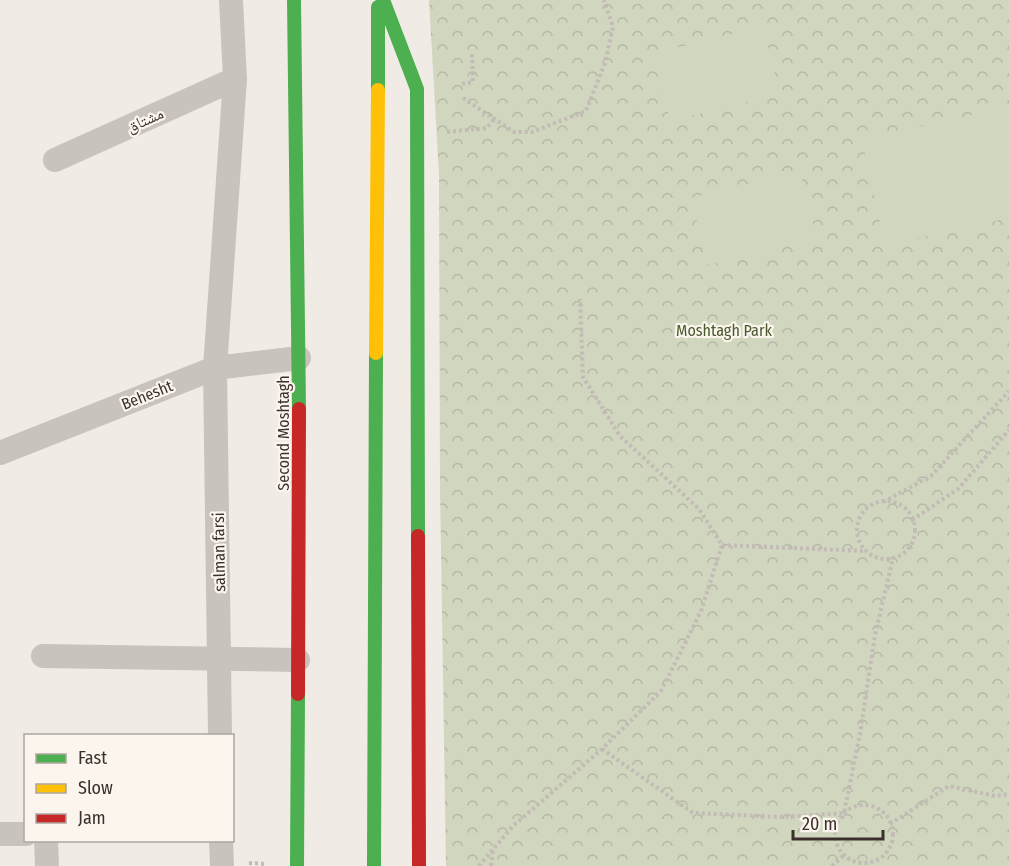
<svg xmlns="http://www.w3.org/2000/svg" width="1009" height="866" font-family="'Fira Sans Condensed','Noto Naskh Arabic',sans-serif">
	<defs>
		<pattern id="park-crowns" width="20" height="18" patternUnits="userSpaceOnUse" patternTransform="scale(1.5)"><rect width="20" height="18" fill="#d1d6bf"/><path d="M2 6a3 3 0 1 1 6 0M12 15a3 3 0 1 1 6 0" fill="none" stroke="#b4b8a4"/></pattern>
	</defs>
	<rect width="100%" height="100%" fill="#f0ebe5"/>
	<path fill="url(#park-crowns)" d="M429,0H1009V866H446L440,486L439,174Z"/>
	<g fill="#d1d6bf">
		<path d="M763,27L780,94L670,121L654,53Z"/>
		<path d="M1009,107V218L885,245L862,139Z"/>
		<path d="M800,171L817,239L708,265L691,198Z"/>
	</g>
	<g fill="none" stroke-linecap="round" stroke-linejoin="round">
		<g stroke="#c2bbb6" stroke-width="4" stroke-dasharray="3 3" stroke-linecap="butt">
			<path d="M462,84L473,82L472,53"/>
			<path d="M463,98L514,132H532L586,111L605,63L613,27L604,0"/>
			<path d="M447,132L487,128L495,118"/>
			<circle cx="886" cy="530" r="29"/>
			<path d="M883,502L931,476L1009,391"/>
			<path d="M912,520L958,489L1009,430"/>
			<path d="M722,545L865,551"/>
			<path d="M602,749L693,813L783,817L844,813L860,734L875,635L893,558"/>
			<circle cx="864" cy="834" r="29"/>
			<path d="M890,824L949,786L995,796L1009,794"/>
			<path d="M249,863L266,864"/>
			<path d="M479,866L512,827L602,749L661,691L701,611L722,545L699,509L620,436L583,377L580,299"/>
			<path d="M491,866L493,850"/>
			<path d="M832,866L844,855"/>
		</g>
		<g stroke="#c9c3be" stroke-width="24">
			<path d="M55,160L235,79"/>
			<path d="M0,453L215,368L299,358"/>
			<path d="M43,656L298,660"/>
			<path d="M220,736L215,368L235,79L231,0"/>
			<path d="M0,834H26"/>
			<path d="M46,840L47,866"/>
			<path d="M221,840L222,866"/>
		</g>
		<g stroke="#4caf50" stroke-width="14">
			<path d="M294,0L299,409"/>
			<path d="M383,0L417,89L418,536"/>
			<path d="M378,90V7"/>
			<path d="M297,866L298,694"/>
			<path d="M374,866L376,353"/>
		</g>
		<path stroke="#ffc107" stroke-width="14" d="M376,353L378,90"/>
		<g stroke="#c62828" stroke-width="14">
			<path d="M418,536L419,866"/>
			<path d="M298,694L299,409"/>
		</g>
	</g>
	<g text-anchor="middle" dominant-baseline="central" stroke-width="4.5" stroke-linejoin="round" paint-order="stroke">
		<g font-size="16" fill="#3b302b" stroke="#fbf5ee">
			<text transform="translate(145 120) rotate(-24)">مشتاق</text>
			<text transform="translate(147 395) rotate(-22)">Behesht</text>
			<text transform="translate(283 433) rotate(-90)">Second Moshtagh</text>
			<text transform="translate(219 552) rotate(-91)">salman farsi</text>
		</g>
		<g font-size="16" fill="#4a5a2e" stroke="#fbf5ee">
			<text x="724" y="330">Moshtagh Park</text>
		</g>
	</g>
	<rect x="24" y="734" width="210" height="108" fill="#fbf5ee" stroke="#aea6a0" stroke-width="1.5"/>
	<rect x="36" y="754" width="30" height="9" fill="#4caf50" stroke="#aea6a0" stroke-width="1.5"/>
	<text x="78" y="764" font-size="18" fill="#3b302b">Fast</text>
	<rect x="36" y="784" width="30" height="9" fill="#ffc107" stroke="#aea6a0" stroke-width="1.5"/>
	<text x="78" y="794" font-size="18" fill="#3b302b">Slow</text>
	<rect x="36" y="814" width="30" height="9" fill="#c62828" stroke="#aea6a0" stroke-width="1.5"/>
	<text x="78" y="824" font-size="18" fill="#3b302b">Jam</text>
	<path d="M793 830v9h90v-9" fill="none" stroke="#3b302b" stroke-width="3"/>
	<text x="802" y="830" font-size="18" fill="#3b302b" stroke="#fbf5ee" stroke-width="4.5" paint-order="stroke">20 m</text>
</svg>
